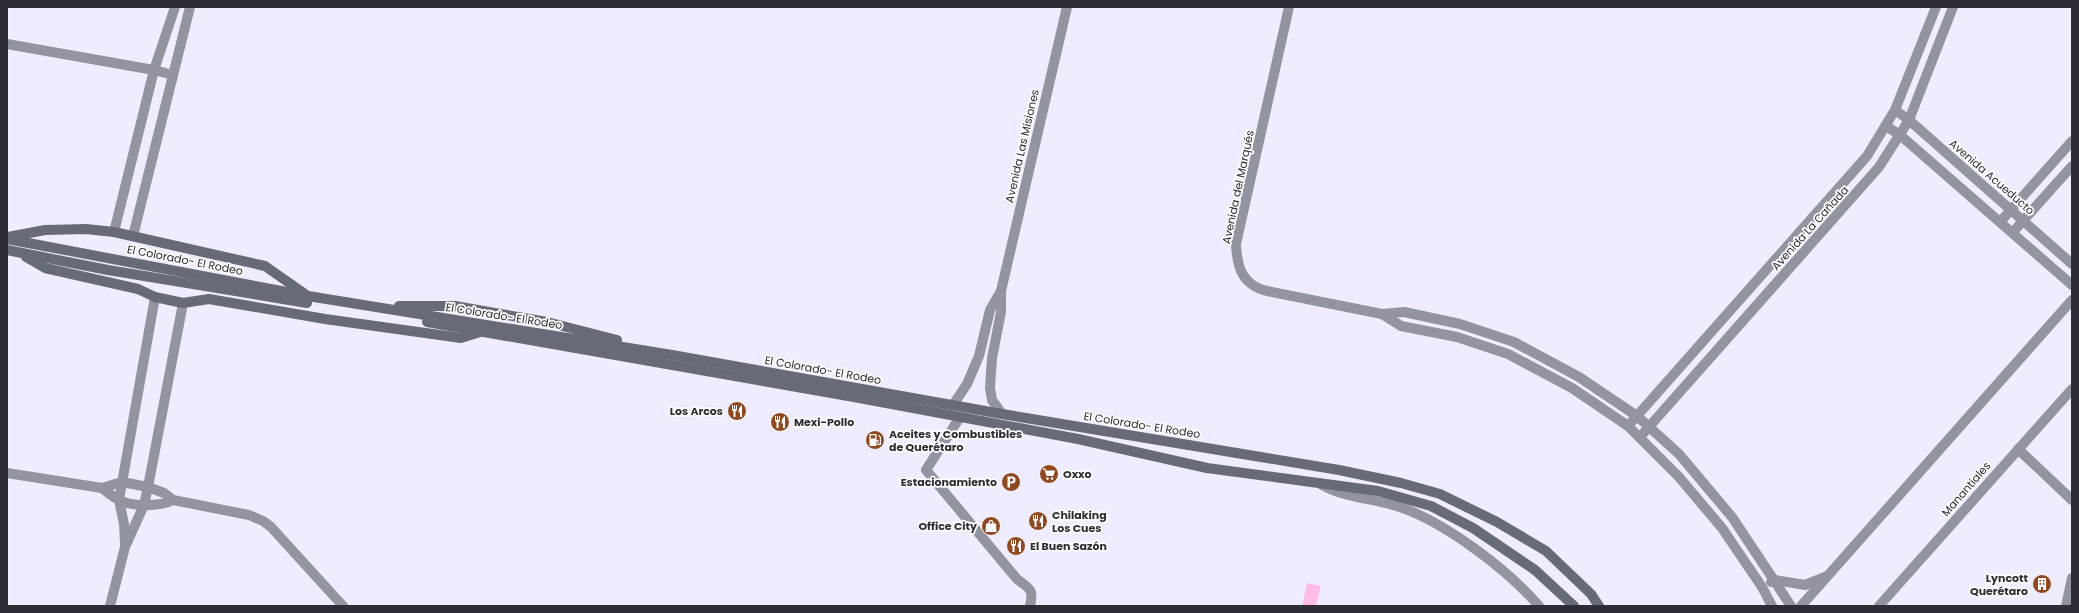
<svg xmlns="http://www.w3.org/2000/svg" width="2079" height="613" font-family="Poppins,sans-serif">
	<rect width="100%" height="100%" fill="#f0ecff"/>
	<path fill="#febce6" d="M1307,583L1321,586L1316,606H1302Z"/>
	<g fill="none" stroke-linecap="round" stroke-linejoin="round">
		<g stroke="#92959f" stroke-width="10">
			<path d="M1289,7L1236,244C1237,267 1242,285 1267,291L1382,314L1404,312L1460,324L1514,342L1579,377L1637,416L1679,454L1732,517L1791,606"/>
			<path d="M7,44L154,70L173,75"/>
			<path d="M1895,110L1909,120L2072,264"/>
			<path d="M1886,126L1900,135L2072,285"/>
			<path d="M2001,221L2072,141"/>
			<path d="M114,232L154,70L175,7"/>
			<path d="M2013,232L2072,166"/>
			<path d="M133,236L190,7"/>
			<path d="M1382,314L1401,326L1457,337L1508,354L1572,388L1628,426L1679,477L1722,528L1762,587L1772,606"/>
			<path d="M953,405L967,384L979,356L990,310L1001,291"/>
			<path d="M1002,414L992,400L990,388L992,358L1001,312V291L1067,7"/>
			<path d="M960,417L926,470L1017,579C1030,589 1034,589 1030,606"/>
			<path d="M1628,426L1867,156L1895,110L1936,7"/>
			<path d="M1640,437L1879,167L1909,120L1953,7"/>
			<path d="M2018,449L2072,500"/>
			<path d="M7,473L102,488L122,482L148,487L164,493L173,500L249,515L263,521L271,527L343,606"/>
			<path d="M1319,483C1342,498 1373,498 1400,507C1446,523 1507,569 1539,606"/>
			<path d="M102,488C107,492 112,496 117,499C131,507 159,507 173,500"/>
			<path d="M125,543L124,524L119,500L155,297"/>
			<path d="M1771,582L1775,580L1805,585L1825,577"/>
			<path d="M110,606L125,547L144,505L148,487L183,303"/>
			<path d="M1801,606L2072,300"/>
			<path d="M1879,606L2072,389"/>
			<path d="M2066,606L2072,578"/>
		</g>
		<g stroke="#676b78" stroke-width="10">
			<path d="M8,237L45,230L86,229L114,232L265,266L305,294"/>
			<path d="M7,239L308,296L672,355L1002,414L1339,470L1401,483L1440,494L1497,522L1546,551L1591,594L1599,606"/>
			<path d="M7,250L108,270L307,303"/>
			<path d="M26,257L45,268L138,289L155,297L183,303L209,299L325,319L461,338L480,332"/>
			<path d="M399,306H455L547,322L617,340"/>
			<path d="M427,322L854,397L1078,439L1207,468L1378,491L1431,506L1473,528L1535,570L1574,606"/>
		</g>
	</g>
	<defs>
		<symbol id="restaurant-disc" viewBox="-11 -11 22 22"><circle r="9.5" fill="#8f4922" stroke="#fcfcfc"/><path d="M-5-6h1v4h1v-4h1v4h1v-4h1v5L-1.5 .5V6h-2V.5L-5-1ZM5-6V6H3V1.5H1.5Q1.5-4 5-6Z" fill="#fff"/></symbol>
		<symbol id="fuel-disc" viewBox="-11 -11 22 22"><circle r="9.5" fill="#8f4922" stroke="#fcfcfc"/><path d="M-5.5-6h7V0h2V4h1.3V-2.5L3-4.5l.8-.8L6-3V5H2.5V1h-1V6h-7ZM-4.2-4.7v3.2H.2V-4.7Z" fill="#fff"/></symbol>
		<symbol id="supermarket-disc" viewBox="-11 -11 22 22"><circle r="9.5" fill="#8f4922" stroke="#fcfcfc"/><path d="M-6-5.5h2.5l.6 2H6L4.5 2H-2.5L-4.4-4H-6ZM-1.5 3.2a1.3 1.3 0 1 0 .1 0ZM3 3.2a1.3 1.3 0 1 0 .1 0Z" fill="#fff"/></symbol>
		<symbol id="parking-disc" viewBox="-11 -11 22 22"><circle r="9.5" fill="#8f4922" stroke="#fcfcfc"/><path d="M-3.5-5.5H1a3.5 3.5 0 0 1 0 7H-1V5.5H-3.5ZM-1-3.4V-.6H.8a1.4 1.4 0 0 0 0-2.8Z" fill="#fff"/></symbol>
		<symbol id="shop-disc" viewBox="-11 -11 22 22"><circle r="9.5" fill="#8f4922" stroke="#fcfcfc"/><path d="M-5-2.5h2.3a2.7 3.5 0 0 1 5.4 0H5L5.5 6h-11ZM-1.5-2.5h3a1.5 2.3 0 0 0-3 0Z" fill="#fff"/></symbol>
		<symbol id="building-disc" viewBox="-11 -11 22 22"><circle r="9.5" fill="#8f4922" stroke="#fcfcfc"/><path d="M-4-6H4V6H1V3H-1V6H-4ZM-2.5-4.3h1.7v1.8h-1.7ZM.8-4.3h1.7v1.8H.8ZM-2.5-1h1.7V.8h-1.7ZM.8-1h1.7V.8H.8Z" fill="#fff"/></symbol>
	</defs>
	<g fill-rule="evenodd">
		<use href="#restaurant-disc" x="726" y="400" width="22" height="22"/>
		<use href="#restaurant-disc" x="769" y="411" width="22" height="22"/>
		<use href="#fuel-disc" x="864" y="429" width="22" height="22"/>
		<use href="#supermarket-disc" x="1038" y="463" width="22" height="22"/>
		<use href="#parking-disc" x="1000" y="471" width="22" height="22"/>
		<use href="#restaurant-disc" x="1027" y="510" width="22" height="22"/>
		<use href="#shop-disc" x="980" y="515" width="22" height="22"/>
		<use href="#restaurant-disc" x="1005" y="535" width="22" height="22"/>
		<use href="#building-disc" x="2031" y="573" width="22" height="22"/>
	</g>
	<g text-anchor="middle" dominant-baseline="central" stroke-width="3.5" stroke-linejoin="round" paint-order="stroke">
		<g font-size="11" fill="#2e2c34" stroke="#fcfcfc">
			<text transform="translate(1022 146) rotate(-77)">Avenida Las Misiones</text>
			<text transform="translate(1992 177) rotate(41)">Avenida Acueducto</text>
			<text transform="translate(1238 187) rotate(-78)">Avenida del Marqués</text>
			<text transform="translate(1810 228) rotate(-48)">Avenida La Cañada</text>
			<text transform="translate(185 260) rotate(11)">El Colorado- El Rodeo</text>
			<text transform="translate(504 316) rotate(9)">El Colorado- El Rodeo</text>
			<text transform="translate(823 370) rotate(10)">El Colorado- El Rodeo</text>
			<text transform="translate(1142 425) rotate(9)">El Colorado- El Rodeo</text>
			<text transform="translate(1966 489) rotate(-49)">Manantiales</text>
		</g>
		<g font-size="11" font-weight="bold" fill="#2e2c34" stroke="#fcfcfc" text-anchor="start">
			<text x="723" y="411" text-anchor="end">Los Arcos</text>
			<text x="794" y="422">Mexi-Pollo</text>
			<text x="889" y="434">Aceites y Combustibles<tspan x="889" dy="13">de Querétaro</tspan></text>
			<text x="1063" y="474">Oxxo</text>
			<text x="997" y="482" text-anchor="end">Estacionamiento</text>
			<text x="1052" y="515">Chilaking<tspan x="1052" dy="13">Los Cues</tspan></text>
			<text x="977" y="526" text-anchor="end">Office City</text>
			<text x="1030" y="546">El Buen Sazón</text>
			<text x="2028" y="578" text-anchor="end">Lyncott<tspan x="2028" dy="13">Querétaro</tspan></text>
		</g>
	</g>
	<rect width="2079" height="613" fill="none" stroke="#2e2c34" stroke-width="16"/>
</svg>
